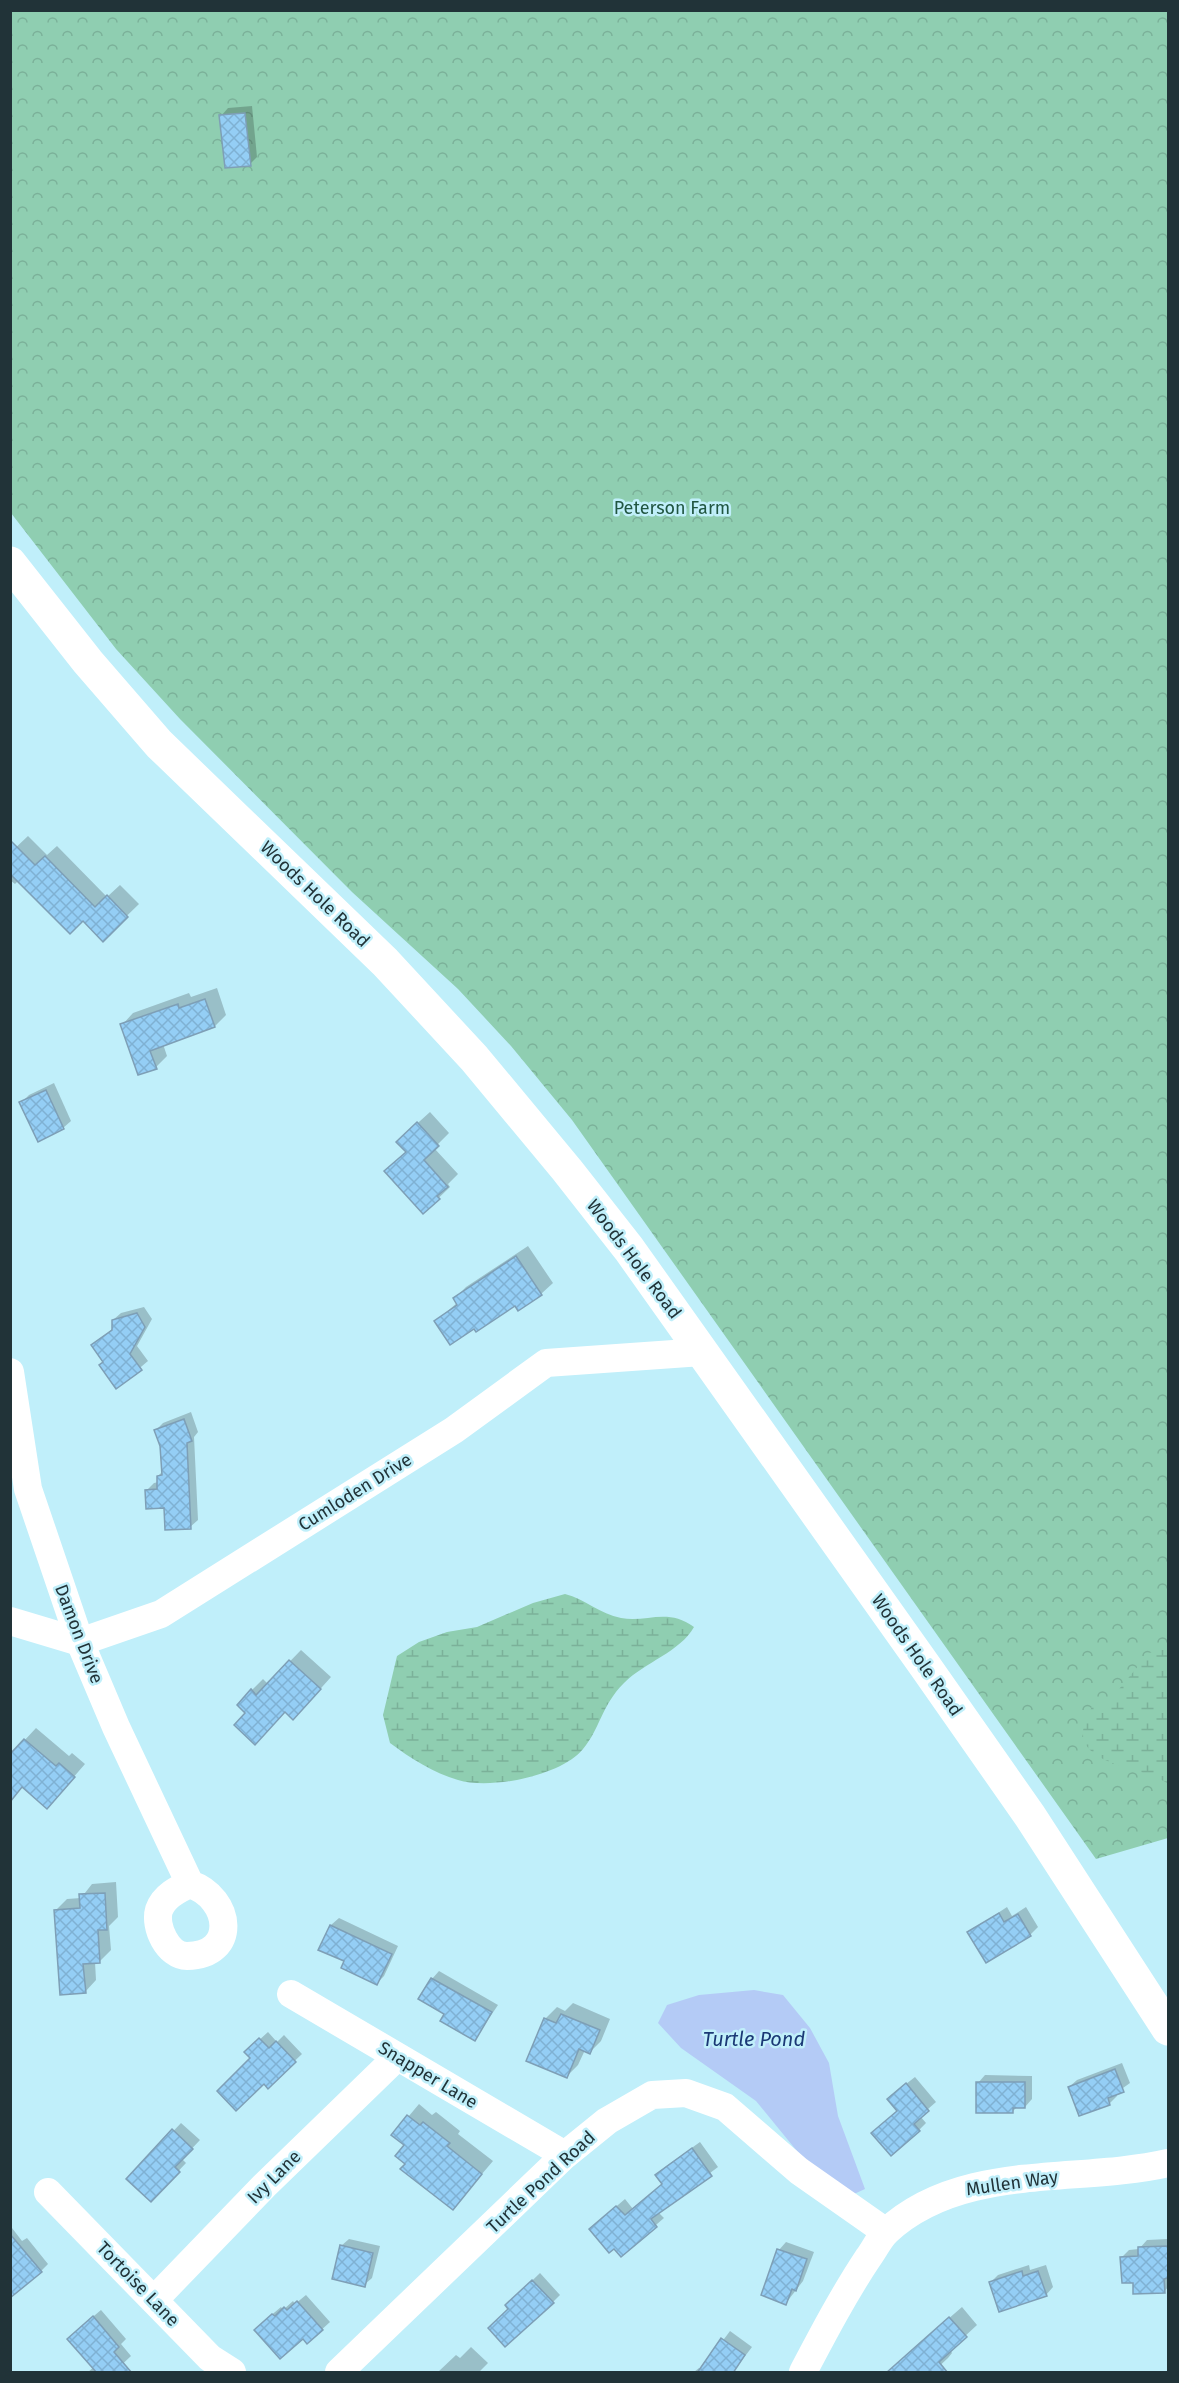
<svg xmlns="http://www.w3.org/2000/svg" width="1179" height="2383" font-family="'Fira Sans',sans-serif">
	<defs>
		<pattern id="forest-crowns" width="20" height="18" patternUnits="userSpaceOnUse" patternTransform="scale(1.5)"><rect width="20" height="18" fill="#8fceb1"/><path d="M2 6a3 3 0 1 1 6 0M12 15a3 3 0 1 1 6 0" fill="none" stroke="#7bb199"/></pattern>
		<pattern id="wetland-marsh" width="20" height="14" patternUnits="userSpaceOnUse" patternTransform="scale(1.5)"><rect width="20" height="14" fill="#8fceb1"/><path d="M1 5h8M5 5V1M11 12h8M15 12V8" fill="none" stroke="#7bb199"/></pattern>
		<pattern id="building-cross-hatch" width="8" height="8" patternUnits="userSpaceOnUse" patternTransform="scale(1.5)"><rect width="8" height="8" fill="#94cef5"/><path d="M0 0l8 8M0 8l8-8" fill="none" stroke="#7fb1d3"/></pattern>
	</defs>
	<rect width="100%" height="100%" fill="#c0effa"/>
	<path fill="url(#forest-crowns)" d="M10,11H1168V1838L1096,1859L572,1120L511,1046L458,989L352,892L180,719L116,649L11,513Z"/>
	<g fill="url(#wetland-marsh)">
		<path d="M565,1594C585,1599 600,1614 621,1618C647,1623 667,1607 694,1627C680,1652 645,1662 624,1683C601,1706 600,1729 583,1749C561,1776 490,1790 458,1780C434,1773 410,1758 390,1743L383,1715L397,1656L419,1642L447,1632L477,1627L533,1603Z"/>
		<path d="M1168,1648V1784C1148,1768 1082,1766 1083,1733C1083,1725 1089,1714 1092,1706L1110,1700L1149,1653Z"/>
	</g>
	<path fill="#b4cbf6" d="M754,1990L783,1995L810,2028L829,2063L838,2116L865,2189L854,2194L801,2156L756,2101L681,2048L658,2023L667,2005L699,1995Z"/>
	<g fill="#0003">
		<path d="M252,106L257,157L250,164L221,116L228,108Z"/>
		<path d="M28,836L47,855L57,846L107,897L120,885L139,904L103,939L83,919L19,880L15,884L10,880V853Z"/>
		<path d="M217,988L226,1015L215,1026L163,1044L167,1056L156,1067L122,1025L133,1013L189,993L191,997Z"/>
		<path d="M54,1083L71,1121L63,1128L21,1103L29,1095Z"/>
		<path d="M430,1112L449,1133L434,1148L458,1174L448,1184L450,1187L424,1212L407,1151L410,1130Z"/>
		<path d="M528,1246L553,1283L541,1294L516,1304L474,1327L436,1321L457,1303L455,1298L466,1287Z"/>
		<path d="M144,1307L152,1319L137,1346L148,1361L117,1387L105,1362L93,1346L113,1328V1320L121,1313Z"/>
		<path d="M191,1412L198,1432L194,1437L198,1520L190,1527L147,1490L154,1483L159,1482L158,1476L163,1471L162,1446L156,1430L163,1423Z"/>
		<path d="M301,1650L331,1677L305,1706L286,1711L247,1713L252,1690L263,1679L268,1684Z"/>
		<path d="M36,1728L69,1756L72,1753L85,1764L58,1795L23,1786L14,1795L10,1756Z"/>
		<path d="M116,1882L118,1917L109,1926L111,1950L99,1962H95L96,1980L85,1992L55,1911L67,1899L81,1898L92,1884Z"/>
		<path d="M1007,1907L1012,1916L1026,1907L1038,1927L1030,1935L986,1961L969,1932Z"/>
		<path d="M339,1918L398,1946L384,1976L377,1983L346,1961L320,1949L331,1925Z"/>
		<path d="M439,1971L498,2005L475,2039L446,2013L432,1979Z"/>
		<path d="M573,2003L610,2019L601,2041L590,2052L585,2050L578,2065L567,2076L545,2019L557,2007L565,2011Z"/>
		<path d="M268,2032L277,2042L284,2035L302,2054L268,2086L246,2052Z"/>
		<path d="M1122,2063L1130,2083L1116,2093L1117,2096L1109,2104L1069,2087L1077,2080Z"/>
		<path d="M985,2075L1032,2076V2099L1025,2107H1017L1012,2112L978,2083Z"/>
		<path d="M915,2077L936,2102L920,2116L926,2123L919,2130L899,2110L897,2091Z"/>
		<path d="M419,2104L432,2115L436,2112L460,2131L458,2134L493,2161L453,2208L407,2163L406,2145L393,2135Z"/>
		<path d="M181,2123L200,2140L182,2159L186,2163L151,2200L128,2179Z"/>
		<path d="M700,2142L718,2167L658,2212L664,2218L621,2255L598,2222L625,2199L633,2209L664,2184L657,2175L665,2167Z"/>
		<path d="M12,2228L22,2241L27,2238L48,2264L41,2271L10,2281Z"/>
		<path d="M349,2239L380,2246L372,2278L364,2285L341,2246Z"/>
		<path d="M1168,2239V2287L1164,2292L1134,2281L1122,2257L1129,2250L1139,2249L1147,2240Z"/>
		<path d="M786,2242L814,2252L803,2281L786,2303L779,2250Z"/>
		<path d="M1029,2265L1030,2270L1046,2265L1053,2287L1046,2295L990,2283L998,2275Z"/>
		<path d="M540,2273L560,2295L553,2302L510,2309L507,2305Z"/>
		<path d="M306,2295L330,2322L308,2342L303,2337L263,2322L281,2307L283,2310L293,2301L295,2304Z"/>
		<path d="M962,2307L977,2325L950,2350L952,2353L948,2358L933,2372L902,2359Z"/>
		<path d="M101,2310L126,2339L121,2344L131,2356L114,2372H88L94,2367L76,2331Z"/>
		<path d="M730,2331L752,2347L733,2372H694L699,2368L701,2370Z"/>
		<path d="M471,2347L488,2363L479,2372H438L456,2355L460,2358Z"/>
	</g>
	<g fill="url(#building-cross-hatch)" stroke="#7e9fb6" stroke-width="1.5">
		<path d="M245,113L251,166L225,168L219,115Z"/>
		<path d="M10,840L35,865L45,856L95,907L107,895L128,917L103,942L83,921L70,934L10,874Z"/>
		<path d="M205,999L215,1027L150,1051L157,1069L138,1075L120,1024L178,1004L179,1008Z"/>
		<path d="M46,1090L64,1129L38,1142L19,1102Z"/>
		<path d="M417,1122L439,1146L424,1160L448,1187L437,1196L440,1199L423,1214L384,1171L406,1152L396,1142Z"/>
		<path d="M516,1256L542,1295L518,1311L515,1306L476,1332L474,1329L450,1345L434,1321L457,1305L453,1298Z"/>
		<path d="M137,1313L145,1327L130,1354L142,1370L116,1389L99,1365L103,1362L91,1345L112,1330V1320Z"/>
		<path d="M184,1419L192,1441L187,1443L191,1529L165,1530L164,1508L146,1509L145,1490L157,1489V1476L162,1475L160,1446L154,1430Z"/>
		<path d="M289,1660L321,1689L293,1720L285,1712L255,1745L234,1725L245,1713L237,1705L251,1689L256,1695Z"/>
		<path d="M24,1739L56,1766L59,1763L75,1777L47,1809L22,1787L10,1802V1754Z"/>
		<path d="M105,1893L107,1930H98L100,1963L83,1964L86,1993L60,1995L54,1910L80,1908L79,1894Z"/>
		<path d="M999,1913L1004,1922L1018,1914L1031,1936L986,1963L967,1932Z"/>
		<path d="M330,1925L392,1954L377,1985L341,1968L344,1961L318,1950Z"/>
		<path d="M431,1978L492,2012L475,2041L440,2021L444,2014L418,1999Z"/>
		<path d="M561,2014L600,2030L590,2054L579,2049L567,2078L526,2061L544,2018L556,2023Z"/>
		<path d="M259,2038L269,2048L276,2041L296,2062L268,2089L264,2084L236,2111L217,2091L250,2058L244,2052Z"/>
		<path d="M1115,2069L1124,2092L1108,2098L1110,2105L1079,2116L1068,2087Z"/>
		<path d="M976,2082H1025V2108H1013V2113H976Z"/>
		<path d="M906,2083L929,2111L914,2124L920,2131L891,2156L871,2133L897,2111L887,2099Z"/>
		<path d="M407,2115L420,2125L423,2122L450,2143L447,2146L482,2174L453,2210L400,2169L405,2164L395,2156L404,2145L391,2135Z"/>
		<path d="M172,2129L193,2149L175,2167L180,2172L151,2202L126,2179Z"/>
		<path d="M692,2148L712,2176L651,2219L657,2227L621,2257L614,2249L609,2253L589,2229L616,2206L625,2215L662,2184L655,2175Z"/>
		<path d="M10,2234L42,2272L10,2298Z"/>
		<path d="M340,2245L373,2253L365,2287L332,2279Z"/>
		<path d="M1168,2246V2278L1164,2279L1165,2293L1133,2294V2283H1122L1120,2257L1138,2256V2247Z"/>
		<path d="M777,2249L807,2259L796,2291L792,2289L786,2305L761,2295Z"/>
		<path d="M1022,2271L1023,2276L1038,2271L1047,2296L999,2312L989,2282Z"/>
		<path d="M532,2280L554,2303L505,2347L488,2328L508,2309L505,2305Z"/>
		<path d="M297,2301L323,2330L307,2344L303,2339L280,2359L254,2330L272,2314L275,2316L284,2307L287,2310Z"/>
		<path d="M93,2316L119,2347L114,2352L132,2373H97L67,2339Z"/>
		<path d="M949,2317L967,2337L939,2362L948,2373H886Z"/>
		<path d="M721,2338L745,2355L733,2373H697Z"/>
	</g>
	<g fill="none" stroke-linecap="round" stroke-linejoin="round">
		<g stroke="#fff" stroke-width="28">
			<path d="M10,1372L28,1489L80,1642L116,1727L190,1884C232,1898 238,1956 187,1956C168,1956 154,1927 159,1910C164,1896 178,1889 190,1884"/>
			<path d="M10,1621L80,1642L161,1614L454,1430L546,1363L702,1352"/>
			<path d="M291,1994L565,2155"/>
			<path d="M48,2192L210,2358L232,2372"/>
			<path d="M154,2300L264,2186L397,2057"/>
			<path d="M339,2372L565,2155L607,2121L652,2095L686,2093L725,2107L799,2171L886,2232"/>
			<path d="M803,2372C823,2334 844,2294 868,2258C874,2250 879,2239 886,2232C961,2162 1076,2184 1168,2163"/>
		</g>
		<path stroke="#fff" stroke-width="33" d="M10,563L88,662L159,744L385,962L474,1058L567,1170L629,1249L925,1666L1030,1816L1168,2029"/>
	</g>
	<g text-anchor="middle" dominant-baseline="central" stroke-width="5" stroke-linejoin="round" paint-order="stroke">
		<g font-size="18" fill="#215641" stroke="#c0effa">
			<text x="672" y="508">Peterson Farm</text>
		</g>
		<g font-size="18" fill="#213338" stroke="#c0effa">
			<text transform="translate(315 894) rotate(44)">Woods Hole Road</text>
			<text transform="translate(634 1259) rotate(53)">Woods Hole Road</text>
			<text transform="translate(355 1492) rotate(-32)">Cumloden Drive</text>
			<text transform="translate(79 1634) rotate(69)">Damon Drive</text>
			<text transform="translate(917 1655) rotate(55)">Woods Hole Road</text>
			<text transform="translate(428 2075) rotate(31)">Snapper Lane</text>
			<text transform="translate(274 2177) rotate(-45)">Ivy Lane</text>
			<text transform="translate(541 2182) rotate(-43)">Turtle Pond Road</text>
			<text transform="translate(1012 2183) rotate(-8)">Mullen Way</text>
			<text transform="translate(138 2284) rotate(46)">Tortoise Lane</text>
		</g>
		<g font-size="20" font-style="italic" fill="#1a3875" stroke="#c0effa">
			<text x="754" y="2039">Turtle Pond</text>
		</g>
	</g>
	<rect width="1179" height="2383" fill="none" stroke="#213338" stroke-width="24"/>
</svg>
